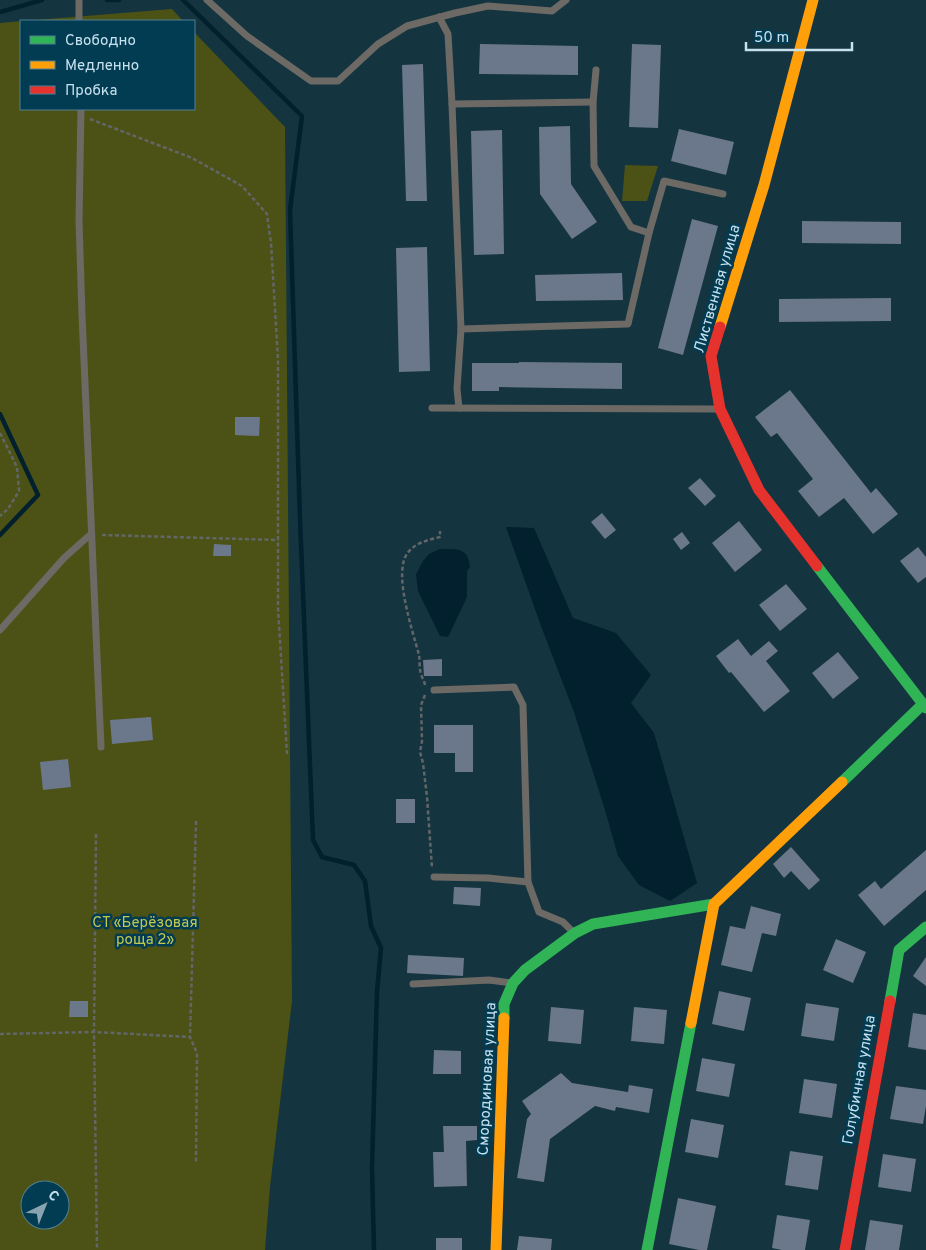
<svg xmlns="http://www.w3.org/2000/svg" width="926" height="1250" font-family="Overpass,sans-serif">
	<rect width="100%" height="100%" fill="#143440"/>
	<g fill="#4c5215" fill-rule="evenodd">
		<path d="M172,9L183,21H23Z"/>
		<path d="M21,21V109H194V32L285,127L292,1001L270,1187L265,1250H0V23ZM30,1190H60V1220H30Z"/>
		<path d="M625,165L658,166L647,201H622Z"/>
	</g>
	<g fill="#02202d">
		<path d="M506,527L534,528L573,618L616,633L651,675L631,703L654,733L697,883L670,901L639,885L618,856L605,810L574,712L541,626Z"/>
		<path d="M440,549C457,549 468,547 470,567L467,571V597L448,637L440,636L418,591L416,574L423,561L429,554Z"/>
	</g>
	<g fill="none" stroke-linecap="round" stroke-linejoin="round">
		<g stroke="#02202d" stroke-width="4.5">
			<path d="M107,0H119"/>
			<path d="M183,0L302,116L290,210L300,519L313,840L322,857L354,865L365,881L371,926L381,948L377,992L372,1168L374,1250"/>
			<path d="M0,12L42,0"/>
			<path d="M0,414L38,495L0,535"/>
		</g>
	</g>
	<g fill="#6b778b">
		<path d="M480,44L578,46V75L479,74Z"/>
		<path d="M632,44L661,45L658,128L629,127Z"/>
		<path d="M423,64L427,201H406L402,65Z"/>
		<path d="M570,126L571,184L597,222L572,239L540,194L539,127Z"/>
		<path d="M679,129L734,142L726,175L671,161Z"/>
		<path d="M502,130L504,254L474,255L471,131Z"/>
		<path d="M692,219L718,226L683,355L658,348Z"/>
		<path d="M802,221L901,222V244L802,243Z"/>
		<path d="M427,247L430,371L399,372L396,248Z"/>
		<path d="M622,273L623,300L536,301L535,275Z"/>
		<path d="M891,298V321L779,322V299Z"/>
		<path d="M519,362L622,363V389L499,387V391H472V363H519Z"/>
		<path d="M790,390L871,493L876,488L898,514L873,534L844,498L819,517L798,491L813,479L777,433L771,437L755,417Z"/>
		<path d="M235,417H260L259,436L235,435Z"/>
		<path d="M700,478L716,496L705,506L688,488Z"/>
		<path d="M602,513L616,530L605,539L591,522Z"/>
		<path d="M739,521L762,550L735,572L712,543Z"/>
		<path d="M682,532L690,543L681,550L673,539Z"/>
		<path d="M214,544L231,545V556H213Z"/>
		<path d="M918,547L926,557V577L918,583L900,561Z"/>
		<path d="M786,584L807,609L780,631L759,605Z"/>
		<path d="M738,639L751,656L769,641L778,651L766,661L790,691L764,712L731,672L729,673L716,656Z"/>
		<path d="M838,652L859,678L833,699L812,673Z"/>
		<path d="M442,659V676H424L423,660Z"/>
		<path d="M151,717L153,740L112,744L110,720Z"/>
		<path d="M434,725H473V772H455V753H434Z"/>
		<path d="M68,759L71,787L43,790L40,762Z"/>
		<rect x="396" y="799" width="19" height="24"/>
		<path d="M791,847L820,880L809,890L791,871L784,878L773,864Z"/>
		<path d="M926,850V890L884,926L858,895L875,881L881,889Z"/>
		<path d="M454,887L481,888L480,906L453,904Z"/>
		<path d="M751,906L781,914L776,936L762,933L752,972L721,965L730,926L745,929Z"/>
		<path d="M836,939L866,952L853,983L823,970Z"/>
		<path d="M408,955L464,958L463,976L407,973Z"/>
		<path d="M926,957V986L913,976Z"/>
		<path d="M719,991L751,998L744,1031L712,1024Z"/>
		<path d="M70,1001H88V1017H69Z"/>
		<path d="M806,1003L839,1008L834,1041L801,1036Z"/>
		<path d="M551,1007L584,1010L581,1044L548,1041Z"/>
		<path d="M634,1007L667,1010L664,1044L631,1041Z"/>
		<path d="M913,1013L926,1015V1050L908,1047Z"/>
		<path d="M434,1050L461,1051V1074H433Z"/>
		<path d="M702,1058L735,1064L729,1097L696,1091Z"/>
		<path d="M561,1073L572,1083L628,1092L629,1085L653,1089L649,1113L616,1107L615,1111L595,1106L550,1139L544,1182L517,1178L527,1119L531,1114L522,1101Z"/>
		<path d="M804,1079L837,1084L832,1118L799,1113Z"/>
		<path d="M896,1086L926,1090V1106L923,1124L890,1119Z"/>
		<path d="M691,1119L724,1125L718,1158L685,1152Z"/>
		<path d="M443,1126H477V1140L466,1141L467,1186L434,1187L433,1152H444Z"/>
		<path d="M790,1151L823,1156L818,1190L785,1185Z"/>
		<path d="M883,1154L916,1159L911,1192L878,1187Z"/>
		<path d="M678,1198L716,1206L707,1250H699L669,1244Z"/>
		<path d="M777,1215L810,1220L805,1250H782L772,1248Z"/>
		<path d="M870,1220L903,1225L899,1250H865Z"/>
		<path d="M519,1236L552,1239L551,1250H517Z"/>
		<rect x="436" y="1238" width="26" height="12"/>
	</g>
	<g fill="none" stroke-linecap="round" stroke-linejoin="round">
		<g stroke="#626667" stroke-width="2.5" stroke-dasharray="4 2.5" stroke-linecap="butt">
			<path d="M90,119L192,158L242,186L267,214L271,243L278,359V608L287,754"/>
			<path d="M0,433L17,467L19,491L8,509L0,516"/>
			<path d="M102,535L278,540"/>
			<path d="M425,685C424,680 422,678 421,674C419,668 420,661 419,655C413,632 393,574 407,554C414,543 428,540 440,537V531"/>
			<path d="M425,695L421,705L422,741L420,752L423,763L427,797L432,868"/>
			<path d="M196,821L190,1037L197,1053L196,1162"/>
			<path d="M96,834L94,1032L97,1250"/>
			<path d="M0,1034L94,1032L190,1037"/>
		</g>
		<g stroke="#6d6965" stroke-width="7">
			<path d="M79,0V21"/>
			<path d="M207,0L247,36L311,81H338L378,44L407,26L455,13L488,6L552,11L566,0"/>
			<path d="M439,17L448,34L452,104L461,329L457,389L459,408"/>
			<path d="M596,70L593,102L594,166L631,227L649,233"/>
			<path d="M452,104L593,102"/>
			<path d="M81,109L79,220L82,315L101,747"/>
			<path d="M461,329L628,324L649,233L664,181L723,194"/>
			<path d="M432,408L717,409"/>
			<path d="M0,630L64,558L91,534"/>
			<path d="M434,690L514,687L523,705L528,882L539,912L563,922L574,933"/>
			<path d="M434,877L488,878L528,882"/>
			<path d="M413,984L489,980L512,983"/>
		</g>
		<g stroke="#30b455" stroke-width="11">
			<path d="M817,566L926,708"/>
			<path d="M842,782L923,704"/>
			<path d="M890,1001L899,950L926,927"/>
			<path d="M504,1018V1004L513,983L525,970L575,933L593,924L714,904"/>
			<path d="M647,1250L691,1023"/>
		</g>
		<g stroke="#ff9f0a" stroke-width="11">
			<path d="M720,327L764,185L813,0"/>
			<path d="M691,1023L714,904L842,782"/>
			<path d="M496,1250L504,1018"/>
		</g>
		<g stroke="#e5322d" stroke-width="11">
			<path d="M720,327L711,356L720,409L759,490L817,566"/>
			<path d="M845,1250L890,1001"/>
		</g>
	</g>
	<g text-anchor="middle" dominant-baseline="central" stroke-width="5" stroke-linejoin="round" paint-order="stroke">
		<g font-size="15" fill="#c7e0ee" stroke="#023c52">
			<text transform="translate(718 289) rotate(-74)">Лиственная улица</text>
			<text transform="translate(488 1079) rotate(-87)">Смородиновая улица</text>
			<text transform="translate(860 1080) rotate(-80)">Голубичная улица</text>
		</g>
		<g font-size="15" fill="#c3c752" stroke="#023c52">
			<text x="145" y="923">СТ «Берёзовая<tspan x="145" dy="17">роща 2»</tspan></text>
		</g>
	</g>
	<rect x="20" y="20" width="175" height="90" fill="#023c52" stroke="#517e90"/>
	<rect x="30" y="36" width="25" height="8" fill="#30b455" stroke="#517e90"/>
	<text x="65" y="45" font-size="15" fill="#c7e0ee">Свободно</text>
	<rect x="30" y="61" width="25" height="8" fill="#ff9f0a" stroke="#517e90"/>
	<text x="65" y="70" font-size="15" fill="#c7e0ee">Медленно</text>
	<rect x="30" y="86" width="25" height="8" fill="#e5322d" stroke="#517e90"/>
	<text x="65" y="95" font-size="15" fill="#c7e0ee">Пробка</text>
	<g transform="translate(45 1205) rotate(43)"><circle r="24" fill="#023c52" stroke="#517e90"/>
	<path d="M0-4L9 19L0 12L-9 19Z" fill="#88a4b1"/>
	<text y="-8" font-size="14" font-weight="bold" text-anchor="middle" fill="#c7e0ee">С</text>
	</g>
	<path d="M746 42v8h106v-8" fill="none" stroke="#c7e0ee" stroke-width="2.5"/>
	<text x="754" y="42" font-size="15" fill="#c7e0ee" stroke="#023c52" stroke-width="4" paint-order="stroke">50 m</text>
</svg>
